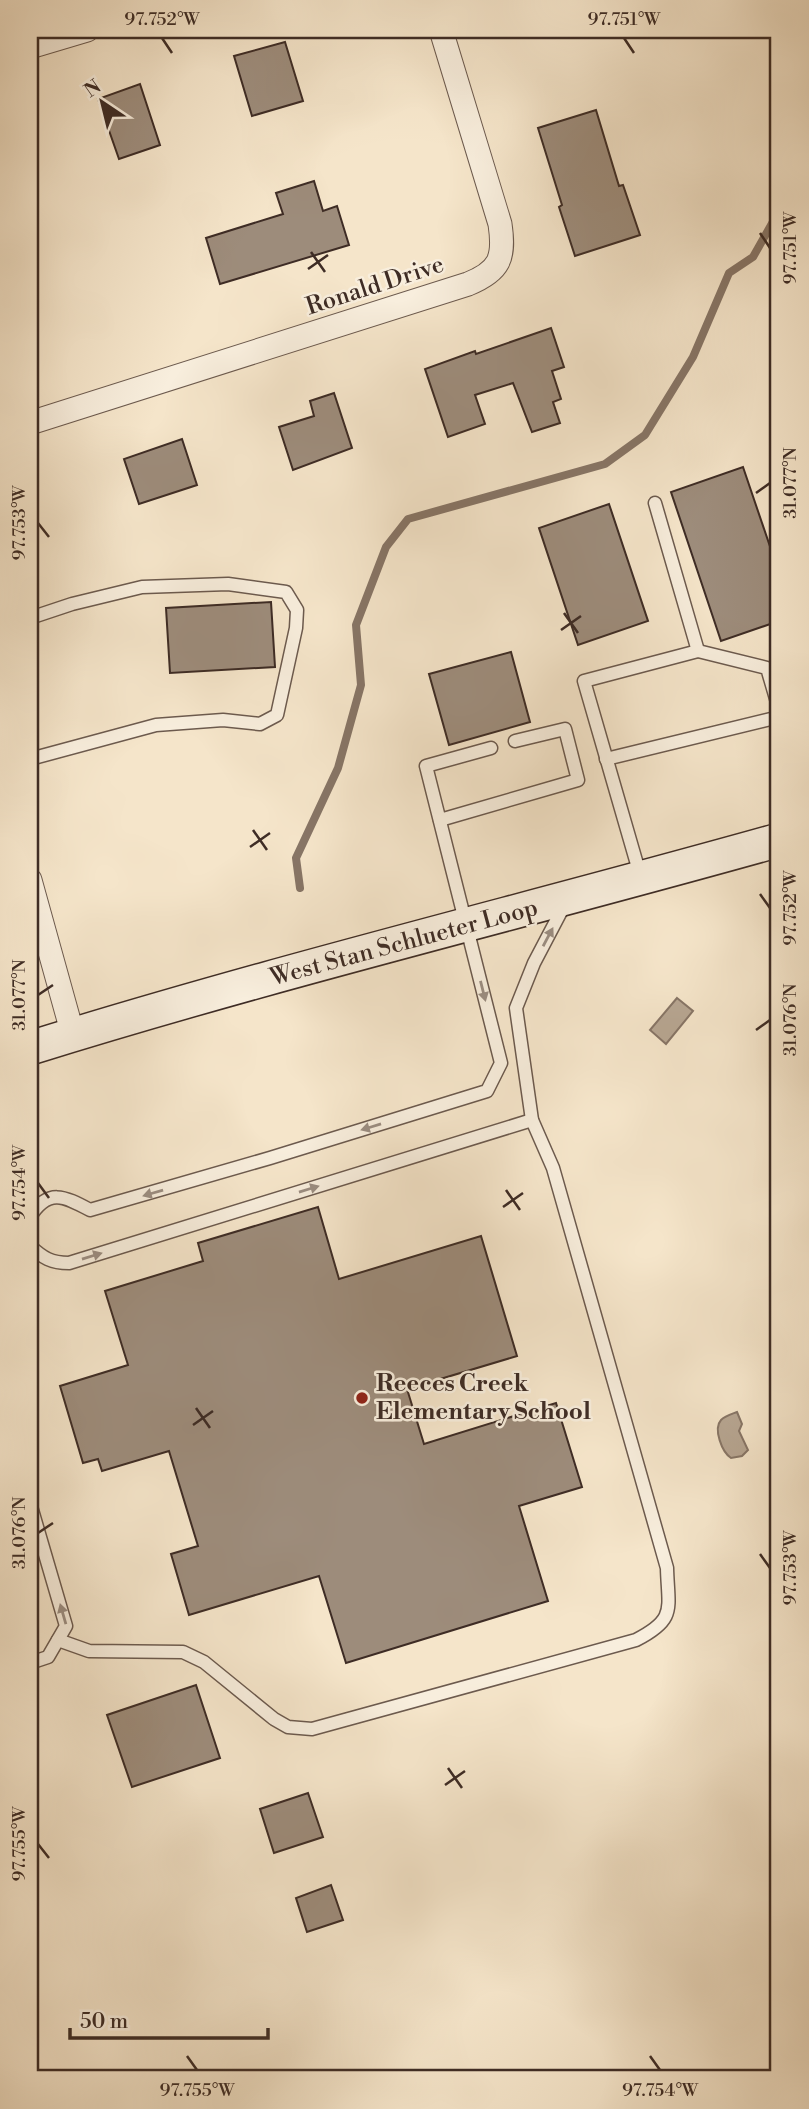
<svg xmlns="http://www.w3.org/2000/svg" width="809" height="2109" font-family="'Libre Bodoni',serif">
	<rect width="100%" height="100%" fill="#f5e5ca"/>
	<filter id="stains"><feTurbulence type="fractalNoise" baseFrequency=".00286" numOctaves="4"/><feColorMatrix values="0 0 0 0 .2 0 0 0 0 .09 0 0 0 0 .02 0 0 0 .5 -.17"/></filter>
	<radialGradient id="worn" r=".72"><stop offset=".6" stop-color="#630" stop-opacity="0"/><stop offset="1" stop-color="#630" stop-opacity=".3"/></radialGradient>
	<g fill="#b7a692" stroke="#877566" stroke-width="2">
		<path d="M677,998L693,1011L666,1044L650,1030Z"/>
		<path d="M737,1412L742,1424L739,1431L748,1450L742,1456L731,1458C722,1452 713,1429 721,1420C725,1416 732,1414 737,1412Z"/>
	</g>
	<g fill="none" stroke-linecap="round" stroke-linejoin="round">
		<path stroke="#877566" stroke-width="8" d="M300,888L296,858L338,768L361,685L356,625L386,547L408,519L605,464L645,435L693,357L729,273L753,257L779,211"/>
	</g>
	<g fill="#9d8c7b" stroke="#3e2c25" stroke-width="2">
		<path d="M285,42L303,101L252,116L234,56Z"/>
		<path d="M140,84L160,145L119,159L98,99Z"/>
		<path d="M596,110L619,186L623,185L640,235L575,256L559,207L562,205L538,128Z"/>
		<path d="M314,181L323,211L337,206L349,245L220,284L206,238L283,214L276,193Z"/>
		<path d="M551,328L564,367L552,371L561,399L553,402L560,423L532,432L513,383L475,395L485,424L448,437L425,369L475,351L476,354Z"/>
		<path d="M334,393L352,448L293,470L279,427L314,416L310,401Z"/>
		<path d="M182,439L197,485L139,504L124,459Z"/>
		<path d="M743,467L779,573V621L721,641L671,492Z"/>
		<path d="M609,504L648,621L578,645L539,528Z"/>
		<path d="M271,602L275,667L170,673L166,608Z"/>
		<path d="M511,652L530,722L449,745L429,674Z"/>
		<path d="M318,1207L339,1279L481,1236L517,1356L407,1389L424,1444L556,1403L582,1487L519,1506L548,1601L346,1663L319,1576L189,1615L171,1554L198,1546L169,1451L102,1471L98,1459L83,1463L60,1386L128,1365L105,1291L203,1261L198,1243Z"/>
		<path d="M196,1685L220,1758L132,1787L107,1715Z"/>
		<path d="M308,1793L323,1837L274,1853L260,1809Z"/>
		<path d="M331,1885L343,1920L307,1932L296,1898Z"/>
	</g>
	<g fill="none" stroke-linecap="round" stroke-linejoin="round">
		<defs>
			<g id="lane">
				<path d="M655,503L698,651"/>
				<path d="M30,618L72,604L142,587L228,584L286,592L297,610L296,628L277,715L260,724L223,720L156,725L30,759"/>
				<path d="M606,759L779,717"/>
				<path d="M440,820L578,780L565,729L515,741"/>
				<path d="M641,878L584,681L698,651L767,668L779,709"/>
				<path d="M30,1217C48,1188 64,1196 90,1210L270,1158L487,1091L501,1063L426,766L491,748"/>
				<path d="M30,1246C43,1258 51,1263 69,1263L532,1120"/>
				<path d="M30,1503L66,1626L48,1657L30,1663"/>
				<path d="M58,1640L89,1651L183,1652L204,1662L274,1719L288,1727L312,1729L636,1640C677,1619 668,1609 667,1568L553,1168L532,1120L516,1008L534,963L566,902"/>
			</g>
			<g id="street">
				<path d="M30,47L87,30"/>
				<path d="M30,423L468,284C500,271 505,258 500,224L441,30"/>
				<path d="M30,880L73,1035"/>
			</g>
			<path id="secondary" d="M30,1048C277,971 530,910 779,840"/>
		</defs>
		<use href="#lane" stroke="#6c5a4e" stroke-width="15"/>
		<use href="#street" stroke="#6c5a4e" stroke-width="25"/>
		<use href="#secondary" stroke="#3e2c25" stroke-width="36"/>
		<use href="#lane" stroke="#f8eedd" stroke-width="12"/>
		<use href="#street" stroke="#f8eedd" stroke-width="23"/>
		<use href="#secondary" stroke="#f8eedd" stroke-width="33"/>
	</g>
	<defs><path id="oneway-solid" d="M-6-.8H1V-3.2L6.5 0L1 3.2V.8H-6Z" transform="scale(1.75)"/></defs>
	<g fill="#9b8d81">
		<use href="#oneway-solid" transform="translate(548 937) rotate(-62)"/>
		<use href="#oneway-solid" transform="translate(483 991) rotate(76)"/>
		<use href="#oneway-solid" transform="translate(371 1127) rotate(163)"/>
		<use href="#oneway-solid" transform="translate(309 1189) rotate(-17)"/>
		<use href="#oneway-solid" transform="translate(153 1193) rotate(164)"/>
		<use href="#oneway-solid" transform="translate(92 1256) rotate(-17)"/>
		<use href="#oneway-solid" transform="translate(63 1614) rotate(-106)"/>
	</g>
	<path fill="none" stroke="#3e2c25" stroke-width="2.5" d="M162,38L172,53M624,38L634,53M760,233L770,248M311,252L325,272M308,269L328,255M756,493L770,483M38,523L49,537M564,613L578,633M561,630L581,616M253,830L267,850M250,847L270,833M760,894L770,908M38,995L53,985M756,1030L770,1020M38,1183L49,1198M506,1190L520,1210M503,1207L523,1193M196,1408L210,1428M193,1425L213,1411M38,1533L53,1523M760,1554L770,1568M448,1768L462,1788M445,1785L465,1771M38,1844L49,1858M187,2056L197,2070M650,2056L660,2070"/>
	<circle fill="#8f2418" stroke="#f8eedd" stroke-width="2.5" cx="362" cy="1398" r="7"/>
	<g text-anchor="middle" dominant-baseline="central" stroke-width="5" stroke-linejoin="round" paint-order="stroke">
		<g font-size="24" fill="#3e2c25" stroke="#f8eedd">
			<text transform="translate(375 286) rotate(-18)">Ronald Drive</text>
			<text transform="translate(404 943) rotate(-15)">West Stan Schlueter Loop</text>
		</g>
		<g font-size="24" font-weight="bold" fill="#3e2c25" stroke="#f8eedd" text-anchor="start">
			<text x="376" y="1384">Reeces Creek<tspan x="376" dy="28">Elementary School</tspan></text>
		</g>
	</g>
	<rect width="809" height="2109" fill="none" stroke="#f5e5ca" stroke-width="77"/>
	<g transform="translate(102 102) rotate(325)" stroke="#f8eedd" stroke-width="5" paint-order="stroke">
	<path d="M0-5L12 26L0 18L-12 26Z" fill="#3e2c25"/>
	<text y="-10" font-size="19" font-weight="bold" text-anchor="middle" fill="#3e2c25">N</text>
	</g>
	<path d="M70 2028v10h198v-10" fill="none" stroke="#3e2c25" stroke-width="3.5"/>
	<text x="80" y="2028" font-size="21" fill="#3e2c25" stroke="#f8eedd" stroke-width="5" paint-order="stroke">50 m</text>
	<rect x="38" y="38" width="732" height="2032" fill="none" stroke="#3e2c25" stroke-width="2.5"/>
	<g font-size="18" text-anchor="middle" fill="#3e2c25">
		<text x="162" y="25">97.752°W</text>
		<text x="624" y="25">97.751°W</text>
		<text transform="translate(790 248) rotate(-90)" y="6">97.751°W</text>
		<text transform="translate(790 483) rotate(-90)" y="6">31.077°N</text>
		<text transform="translate(19 523) rotate(-90)" y="6">97.753°W</text>
		<text transform="translate(790 908) rotate(-90)" y="6">97.752°W</text>
		<text transform="translate(19 995) rotate(-90)" y="6">31.077°N</text>
		<text transform="translate(790 1020) rotate(-90)" y="6">31.076°N</text>
		<text transform="translate(19 1183) rotate(-90)" y="6">97.754°W</text>
		<text transform="translate(19 1533) rotate(-90)" y="6">31.076°N</text>
		<text transform="translate(790 1568) rotate(-90)" y="6">97.753°W</text>
		<text transform="translate(19 1844) rotate(-90)" y="6">97.755°W</text>
		<text x="197" y="2096">97.755°W</text>
		<text x="660" y="2096">97.754°W</text>
	</g>
	<rect width="100%" height="100%" filter="url(#stains)"/>
	<rect width="100%" height="100%" fill="url(#worn)"/>
</svg>
